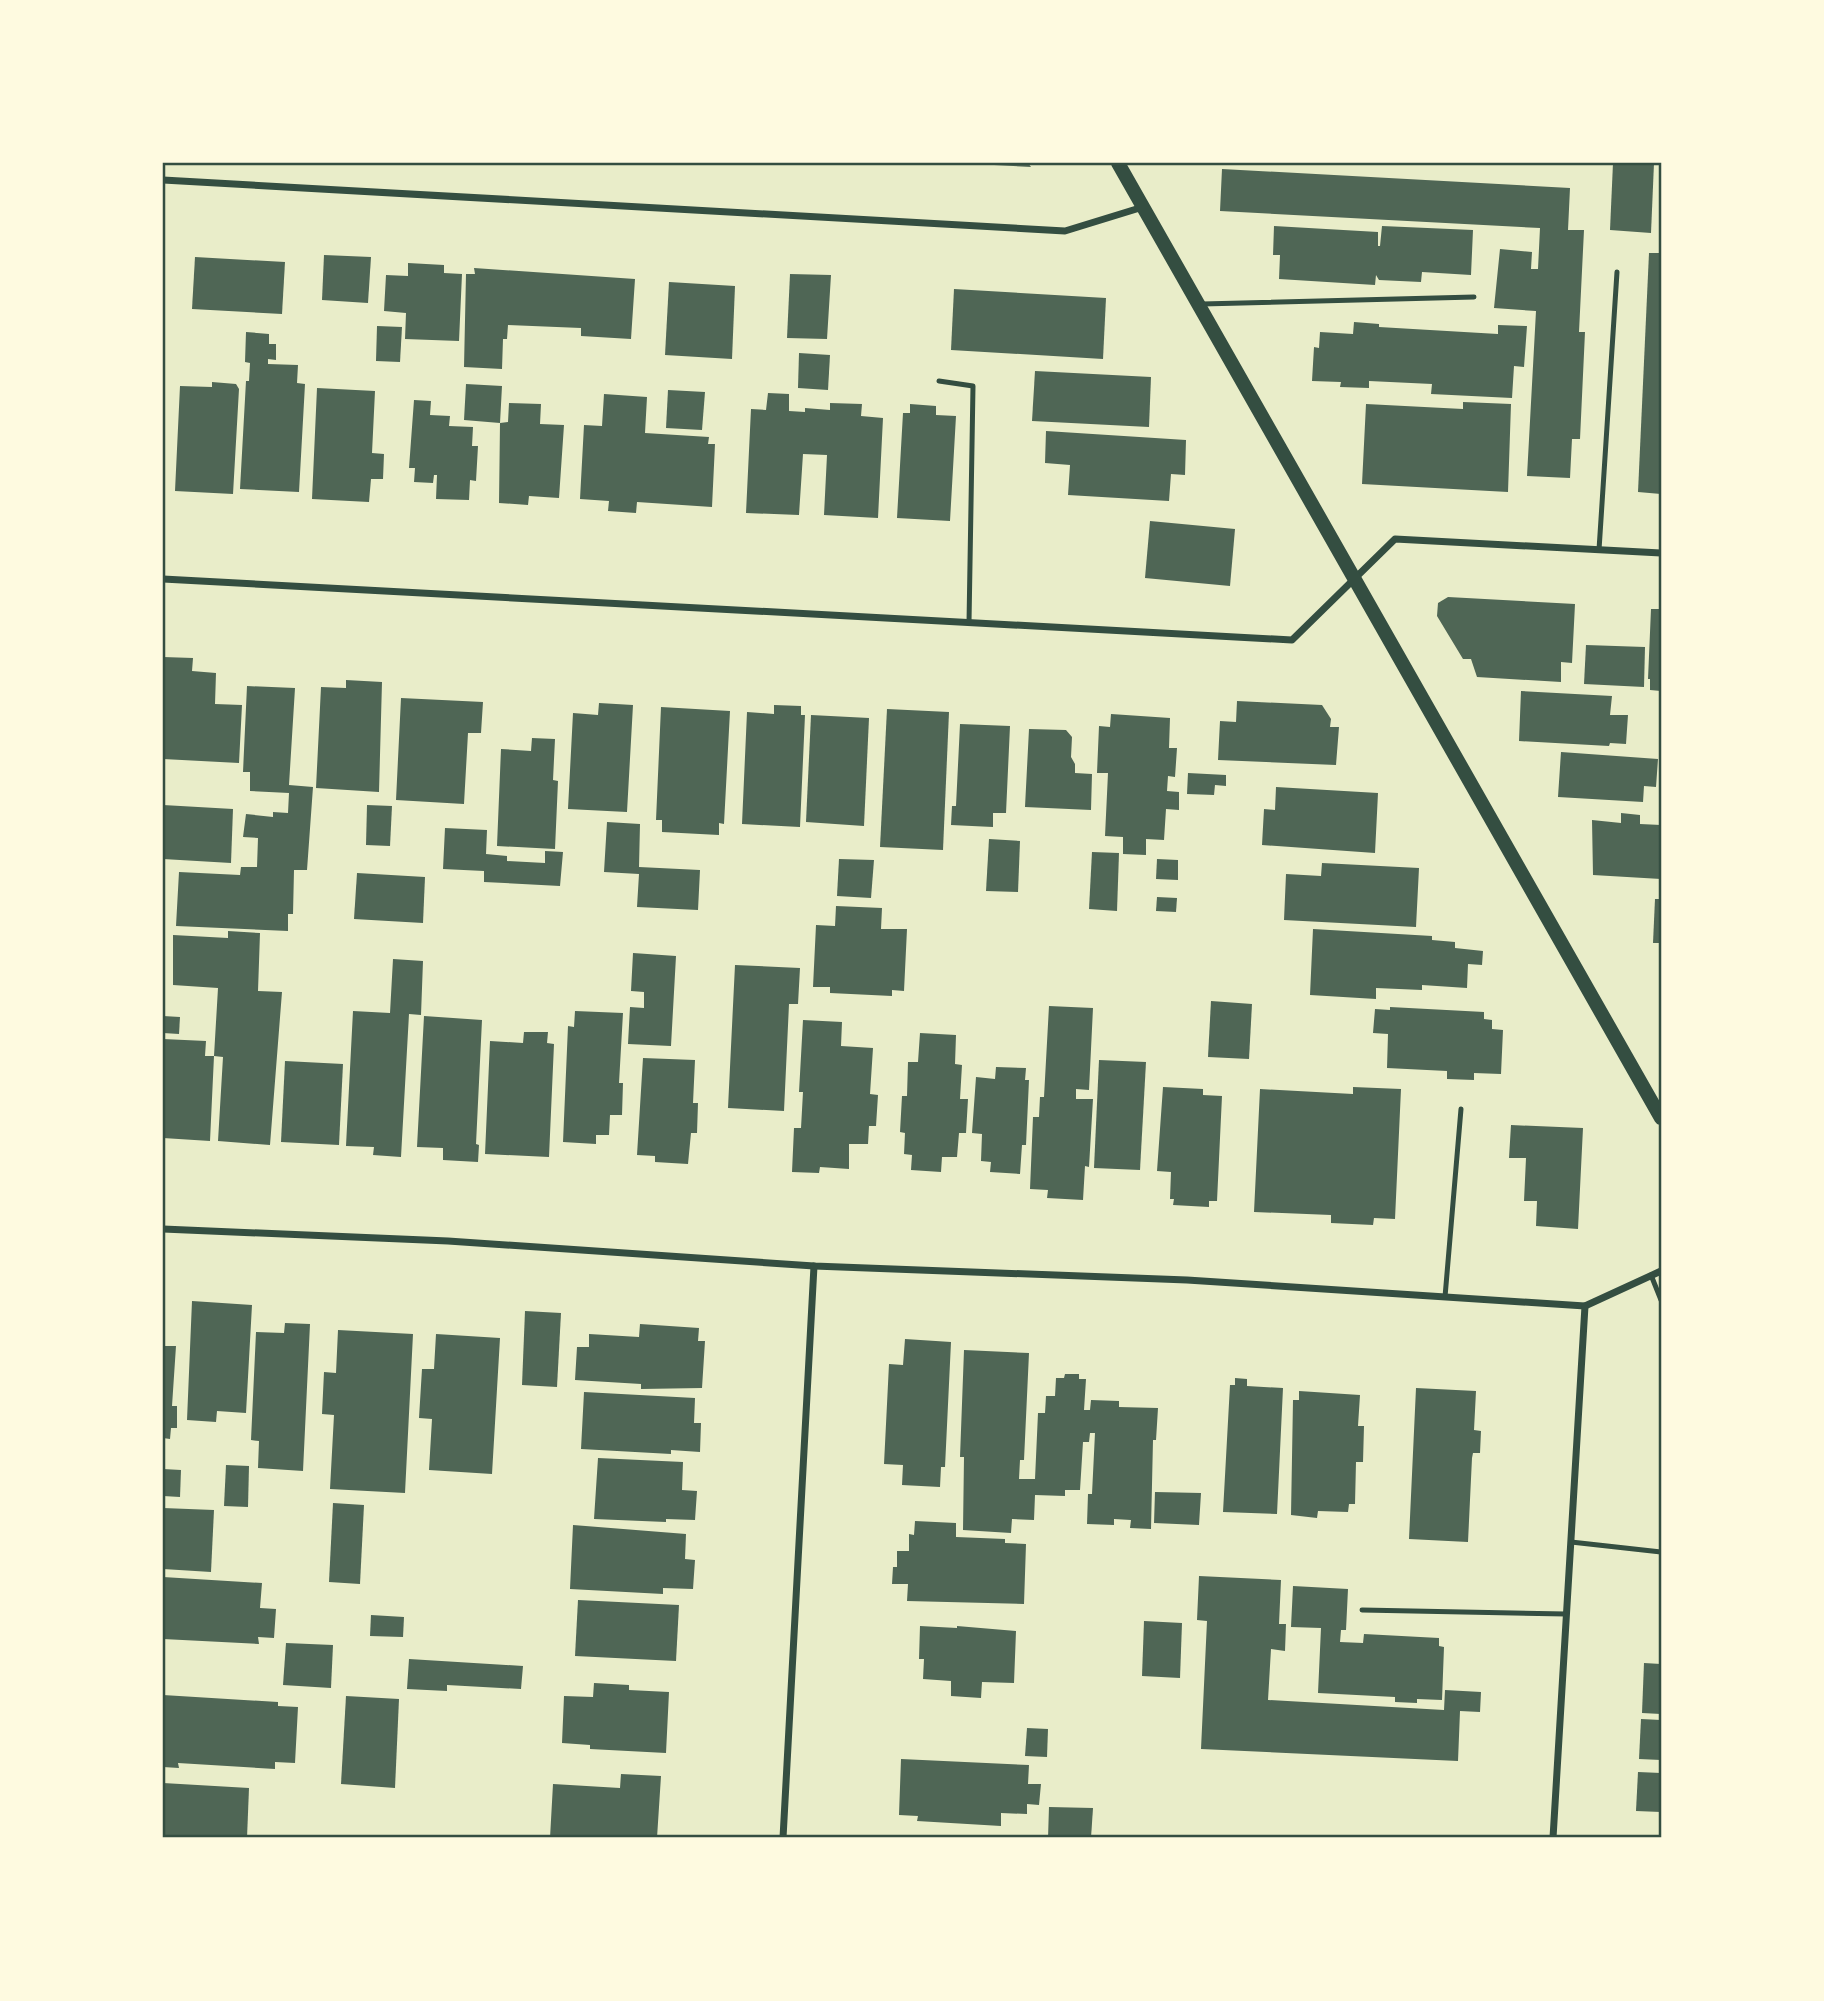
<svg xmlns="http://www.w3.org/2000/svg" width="1824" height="2001" font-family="'Public Sans',sans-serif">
	<rect width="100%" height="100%" fill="#e9edc9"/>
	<g fill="#4f6655">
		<path d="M994,163H1028L1031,167L994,165Z"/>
		<path d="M1613,163H1654L1651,233L1610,230Z"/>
		<path d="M1222,169L1570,188L1568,230H1584L1579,332H1585L1580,439H1572L1570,478L1527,476L1536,311L1494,308L1500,249L1532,252L1531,269H1538L1540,228L1220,211Z"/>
		<path d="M1274,226L1378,232V246H1380L1382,226L1473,230L1471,275L1422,272L1421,282L1379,280L1376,275L1375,285L1279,279L1280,255H1273Z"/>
		<path d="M1649,253H1661V494L1638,492Z"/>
		<path d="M324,255L371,257L368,303L322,300Z"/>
		<path d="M195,257L285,262L282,314L192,309Z"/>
		<path d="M408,263L444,265V273L462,274L459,341L405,339L406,313L384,311L386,275L408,276Z"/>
		<path d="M474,268L635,279L631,339L581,336V328L508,325L507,339H503L502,369L464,367L466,274H475Z"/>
		<path d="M790,274L831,275L827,339L787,338Z"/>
		<path d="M669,282L735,286L732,359L665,355Z"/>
		<path d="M954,289L1106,298L1103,359L951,350Z"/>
		<path d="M1354,322L1379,324V327L1498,334V325L1527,326L1524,367L1514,366L1512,398L1431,394L1432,384L1369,381V388L1340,387L1341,382L1312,381L1314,347L1319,348L1320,332L1353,334Z"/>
		<path d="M377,326L402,327L400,362L376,361Z"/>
		<path d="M246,332L269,334V344H276V360L268,359V364L298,365L297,383L305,384L299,492L240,489L246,381H249L250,363L245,362Z"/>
		<path d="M799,353L830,355L828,390L798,388Z"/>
		<path d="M1035,371L1151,377L1149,427L1032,421Z"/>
		<path d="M212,382L236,384L239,389L233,494L175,491L180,386L212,387Z"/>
		<path d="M466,384L502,386L500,423L508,422L509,403L541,404L540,424L564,425L559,498L529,496L528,505L499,503L500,423L464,420Z"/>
		<path d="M317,388L375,391L372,453L384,454L383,479H371L369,502L312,499Z"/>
		<path d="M668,390L705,392L702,430L666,428Z"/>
		<path d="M768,393L789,394V411L805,412V408L830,410V403L862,404L861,416L883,418L878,518L824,515L827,455L803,454L799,515L746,513L751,409L766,410Z"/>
		<path d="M604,394L647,397L645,433L709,437L708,444H715L712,507L637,502L636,513L608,511L609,501L580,499L584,425L602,426Z"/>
		<path d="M414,400L431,401L430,415L450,416L449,426L473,427L472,446H478L476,481L470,480L469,500L436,499L437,475H434L433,483L414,482L415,468H409Z"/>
		<path d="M1463,402L1511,404L1508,492L1362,484L1366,404L1463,409Z"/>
		<path d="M910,404L936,406V415L956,416L950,521L897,518L903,413H910Z"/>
		<path d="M1046,431L1186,440L1185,475L1171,474L1169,501L1068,495L1070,465L1045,463Z"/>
		<path d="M1150,521L1235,529L1230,586L1145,578Z"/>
		<path d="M1448,597L1575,604L1572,663L1561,662V682L1477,677L1471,659H1463L1437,616L1438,603Z"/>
		<path d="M1651,609H1661V691L1650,690V679H1648Z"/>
		<path d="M1586,645L1645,647L1644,687L1584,684Z"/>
		<path d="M163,657L193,658L192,671L216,673L215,704L242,705L239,763L163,759Z"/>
		<path d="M346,680L382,682L379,792L316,788L321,687L346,688Z"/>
		<path d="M247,686L295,688L289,785L313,787L307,870H294L293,914H288V931L176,926L179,872L240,875L241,867H257L258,838L243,837L246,814L273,817V812L288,813L289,793L250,791V772H243Z"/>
		<path d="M1521,691L1612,696L1610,715H1628L1626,744L1610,743L1609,746L1519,741Z"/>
		<path d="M401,698L483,702L481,733H468L464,804L396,800Z"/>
		<path d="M1237,701L1322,705L1331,719L1330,727H1339L1336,765L1218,760L1220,721L1236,722Z"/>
		<path d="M599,703L633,705L627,812L568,809L573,713L598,715Z"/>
		<path d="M774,705L801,706V715H805L800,827L742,824L747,712L774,714Z"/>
		<path d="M661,707L730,711L724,824L719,823V835L662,832V820H656Z"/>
		<path d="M887,709L949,712L943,850L880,847Z"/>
		<path d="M1111,714L1170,718L1169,748H1177L1175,777L1168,776L1167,791L1179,792V810L1166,809L1164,840L1146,839V855L1123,854V837L1105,836L1108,773H1097L1099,726L1110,727Z"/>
		<path d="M811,715L869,718L864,826L806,822Z"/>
		<path d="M960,724L1010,726L1006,813H993V827L951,825L952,806H956Z"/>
		<path d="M1029,729L1066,730L1072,737L1071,757L1075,764V773L1092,774L1091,810L1025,807Z"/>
		<path d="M532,738L555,739L553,780L558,781L555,849L497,846L501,749L531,751Z"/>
		<path d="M1561,752L1658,759L1656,787L1644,786L1643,802L1558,797Z"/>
		<path d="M1188,773L1226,775V786L1215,785L1214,795L1187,794Z"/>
		<path d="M1276,787L1378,793L1375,853L1262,845L1264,809L1275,810Z"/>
		<path d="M163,805L233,809L231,863L163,859Z"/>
		<path d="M367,805L392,806L390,846L366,845Z"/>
		<path d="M1621,813L1640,815V824L1661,825V879L1593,875L1592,820L1621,823Z"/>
		<path d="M607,822L640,824L639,867L700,870L698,910L637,907L639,874L604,872Z"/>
		<path d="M445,828L487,830L486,854L507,856V861L545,863V851L563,852L560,886L484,882V871L443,869Z"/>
		<path d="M989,839L1020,841L1018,892L986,891Z"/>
		<path d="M1092,852L1119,853L1117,911L1089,909Z"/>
		<path d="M839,859L874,860L871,898L837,896Z"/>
		<path d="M1157,859L1178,860V880L1156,879Z"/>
		<path d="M1322,863L1419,868L1416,927L1284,920L1286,874L1321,876Z"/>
		<path d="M357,873L425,877L423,923L354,919Z"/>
		<path d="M1157,897L1177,898L1176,912L1156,911Z"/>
		<path d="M1655,899H1661V943H1653Z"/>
		<path d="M836,906L882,908L881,929H907L904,991L892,990V996L830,993V987H813L816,925L835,926Z"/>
		<path d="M1313,929L1432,936V940L1455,942V948L1483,951L1482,965L1468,964L1467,988L1422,985V990L1376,988V999L1310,995Z"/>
		<path d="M228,931L260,933L258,991L282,992L270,1145L218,1141L223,1057L214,1056L218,988L173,985V935L228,938Z"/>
		<path d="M633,953L676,956L671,1046L628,1044L630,1007L644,1008V992L631,991Z"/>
		<path d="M393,959L423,961L421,1015L409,1014L401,1157L373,1155L374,1147L346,1146L353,1011L390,1013Z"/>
		<path d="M735,965L800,968L798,1004H789L784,1111L728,1108Z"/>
		<path d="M1211,1001L1252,1004L1249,1059L1208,1057Z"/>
		<path d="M1049,1006L1093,1008L1089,1090L1076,1089V1099H1093L1089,1167L1085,1166L1083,1200L1047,1198L1048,1190L1030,1189L1033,1117H1039L1040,1097H1044Z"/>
		<path d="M1390,1007L1484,1012V1019L1492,1020V1029L1503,1030L1501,1074L1474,1073V1080L1447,1079V1071L1387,1068L1388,1034L1373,1033L1375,1009L1390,1010Z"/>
		<path d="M575,1011L623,1013L619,1083H623L622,1115H610L609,1135H596V1144L563,1142L568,1026L574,1027Z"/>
		<path d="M163,1016L180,1017L179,1034L163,1033Z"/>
		<path d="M424,1016L482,1020L476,1144L479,1145L478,1162L443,1160V1148L417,1147Z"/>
		<path d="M803,1020L842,1022L841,1046L873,1048L870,1094L878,1095L876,1126H869L868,1144H849V1169L820,1167L819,1173L792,1172L794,1128H801L803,1092H799Z"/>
		<path d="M524,1032H548L547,1043L554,1044L549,1157L485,1154L490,1041L523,1043Z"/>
		<path d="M920,1033L956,1035L955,1064L962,1065L960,1099H968L966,1133H959L957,1157H942L941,1172L911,1170L912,1155L904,1154L905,1133L900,1132L902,1096H907L908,1062H918Z"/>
		<path d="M163,1039L206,1041L205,1056H214L210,1141L163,1138Z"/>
		<path d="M643,1058L695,1060L693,1103H698L697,1133H691L688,1164L655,1162V1156L637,1155Z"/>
		<path d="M1099,1060L1146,1062L1140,1170L1094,1168Z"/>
		<path d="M285,1061L343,1064L339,1145L281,1142Z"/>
		<path d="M996,1067L1026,1068L1025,1080H1029L1026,1145H1022L1020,1174L990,1172L991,1162L981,1161L982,1134L972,1133L976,1077L995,1079Z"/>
		<path d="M1163,1087L1203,1089V1095L1222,1096L1217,1201H1209V1207L1173,1205L1174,1199H1170L1171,1172L1157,1171Z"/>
		<path d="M1353,1087L1401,1089L1395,1219L1374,1218L1373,1225L1331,1223V1215L1254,1212L1260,1089L1353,1094Z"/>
		<path d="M1511,1125L1583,1128L1578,1229L1536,1226L1537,1201H1524L1526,1158H1509Z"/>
		<path d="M192,1301L252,1305L246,1413L217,1411L216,1422L187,1420Z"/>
		<path d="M525,1311L561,1313L557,1387L522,1385Z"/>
		<path d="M285,1323L310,1324L303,1471L258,1468L259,1441L251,1440L256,1332L284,1333Z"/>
		<path d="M640,1324L699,1328L698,1341H705L702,1388L641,1389V1384L575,1380L577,1347H589V1334L639,1337Z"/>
		<path d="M338,1330L413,1334L405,1493L330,1489L334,1415L322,1414L324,1372L336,1373Z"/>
		<path d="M436,1334L500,1338L492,1474L429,1470L432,1419L419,1418L422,1369H434Z"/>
		<path d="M905,1339L951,1342L945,1467H941L940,1487L902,1485L903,1465L884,1464L889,1364L903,1365Z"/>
		<path d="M163,1346H176L172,1406H177V1428H171L170,1439L163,1438Z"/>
		<path d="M964,1350L1029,1353L1024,1460H1020L1019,1479H1035L1038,1413H1045L1046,1396H1055L1056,1378H1064L1065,1374H1079V1379H1086L1084,1410H1090L1091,1400L1119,1401V1407L1158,1408L1156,1440H1153L1151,1529L1130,1528L1131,1520L1114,1519V1525L1087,1524L1088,1494H1092L1095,1433H1090L1089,1442H1083L1080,1490H1065V1496L1035,1495L1034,1520L1012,1519L1011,1533L963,1530L964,1457H960Z"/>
		<path d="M1235,1378L1247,1379V1386L1283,1388L1277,1514L1223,1512L1230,1385H1235Z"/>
		<path d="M1416,1388L1476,1391L1474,1430L1481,1431L1480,1453H1473L1472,1458L1468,1542L1409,1539Z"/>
		<path d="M1299,1391L1360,1395L1358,1426H1364L1363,1462H1356L1355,1504H1349L1348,1512L1318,1511L1317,1518L1291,1515L1293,1400H1299Z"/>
		<path d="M584,1392L695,1398L694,1423H701L700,1452L671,1450V1454L581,1449Z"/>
		<path d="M598,1458L683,1462L682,1490L697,1491L695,1520L666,1519V1522L594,1519Z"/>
		<path d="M226,1465L249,1466L248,1507L224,1506Z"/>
		<path d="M163,1469L181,1470L180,1497L163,1496Z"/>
		<path d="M1155,1492L1201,1493L1199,1525L1154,1523Z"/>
		<path d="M333,1503L364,1505L360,1584L329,1582Z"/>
		<path d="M163,1508L214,1510L211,1572L163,1569Z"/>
		<path d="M915,1521L956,1523V1537L1005,1539V1543L1026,1544L1024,1604L907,1601L908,1584H892L893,1567H897V1551H909V1534L914,1535Z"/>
		<path d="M573,1525L686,1534L685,1559L695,1560L693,1589L663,1588V1594L570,1589Z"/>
		<path d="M1199,1576L1281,1580L1279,1624H1286L1285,1651L1271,1649L1268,1700L1444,1710L1445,1690L1481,1692L1480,1712L1460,1711L1458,1761L1201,1749L1207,1621L1197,1620Z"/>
		<path d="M163,1577L262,1583L260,1608L276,1609L274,1638L258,1637L259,1644L163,1639Z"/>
		<path d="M1293,1586L1348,1589L1346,1630H1341L1340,1642L1363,1643L1364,1634L1439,1638V1646L1444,1647L1442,1700L1417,1699V1703L1395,1702V1697L1318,1693L1321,1628L1291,1627Z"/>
		<path d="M578,1600L679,1605L676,1661L575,1656Z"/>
		<path d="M371,1615L404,1617L403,1637L370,1636Z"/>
		<path d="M1144,1621L1182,1623L1180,1678L1142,1676Z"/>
		<path d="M920,1626L957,1628V1626L1016,1631L1014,1683L982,1682L981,1698L951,1696V1681L923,1679L924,1659H919Z"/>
		<path d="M286,1643L333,1645L331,1688L283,1685Z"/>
		<path d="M409,1659L523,1666L521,1689L447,1685V1691L407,1689Z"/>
		<path d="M1644,1663L1661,1664V1714L1642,1713Z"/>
		<path d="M594,1683L629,1685V1690L669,1692L666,1753L590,1749V1745L562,1743L564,1696L593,1697Z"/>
		<path d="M163,1695L278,1702V1706L298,1707L295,1763L275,1762V1769L178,1763L179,1768L163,1767Z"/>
		<path d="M346,1696L399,1699L395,1788L341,1784Z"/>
		<path d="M1641,1719L1661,1720V1760L1639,1759Z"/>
		<path d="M1027,1728L1048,1729L1047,1757L1025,1756Z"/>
		<path d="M901,1759L1029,1765L1028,1784H1041L1039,1805L1027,1804V1814L1001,1813V1826L917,1821L918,1816L899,1815Z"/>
		<path d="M1638,1772L1661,1773V1812L1636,1811Z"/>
		<path d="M621,1774L661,1776L657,1838H550L553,1784L620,1788Z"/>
		<path d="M163,1783L249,1788L247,1838H163Z"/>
		<path d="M1049,1807L1093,1808L1091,1838H1048Z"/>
	</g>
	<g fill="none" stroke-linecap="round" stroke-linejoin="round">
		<g stroke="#344e41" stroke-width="5">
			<path d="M1202,304L1474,297"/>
			<path d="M939,381L973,386L969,623"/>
			<path d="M1599,550L1617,272"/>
			<path d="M1651,1275L1661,1300"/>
			<path d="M1445,1297L1461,1109"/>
			<path d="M1571,1542L1661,1552"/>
			<path d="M1362,1610L1566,1614"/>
		</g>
		<g stroke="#344e41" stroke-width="7">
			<path d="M163,180L1065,231L1143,207"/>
			<path d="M163,579L1292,640L1395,539L1661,553"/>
			<path d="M163,1229L448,1241L814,1266L1187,1280L1585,1306L1661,1271"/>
			<path d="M783,1838L814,1266"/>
			<path d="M1553,1838L1585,1306"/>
		</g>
		<path stroke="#344e41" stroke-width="14" d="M1118,163L1661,1118"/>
	</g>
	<rect width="1824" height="2001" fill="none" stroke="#fefae0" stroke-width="329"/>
	<rect x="164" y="164" width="1496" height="1672" fill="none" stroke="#344e41" stroke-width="2.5"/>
</svg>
